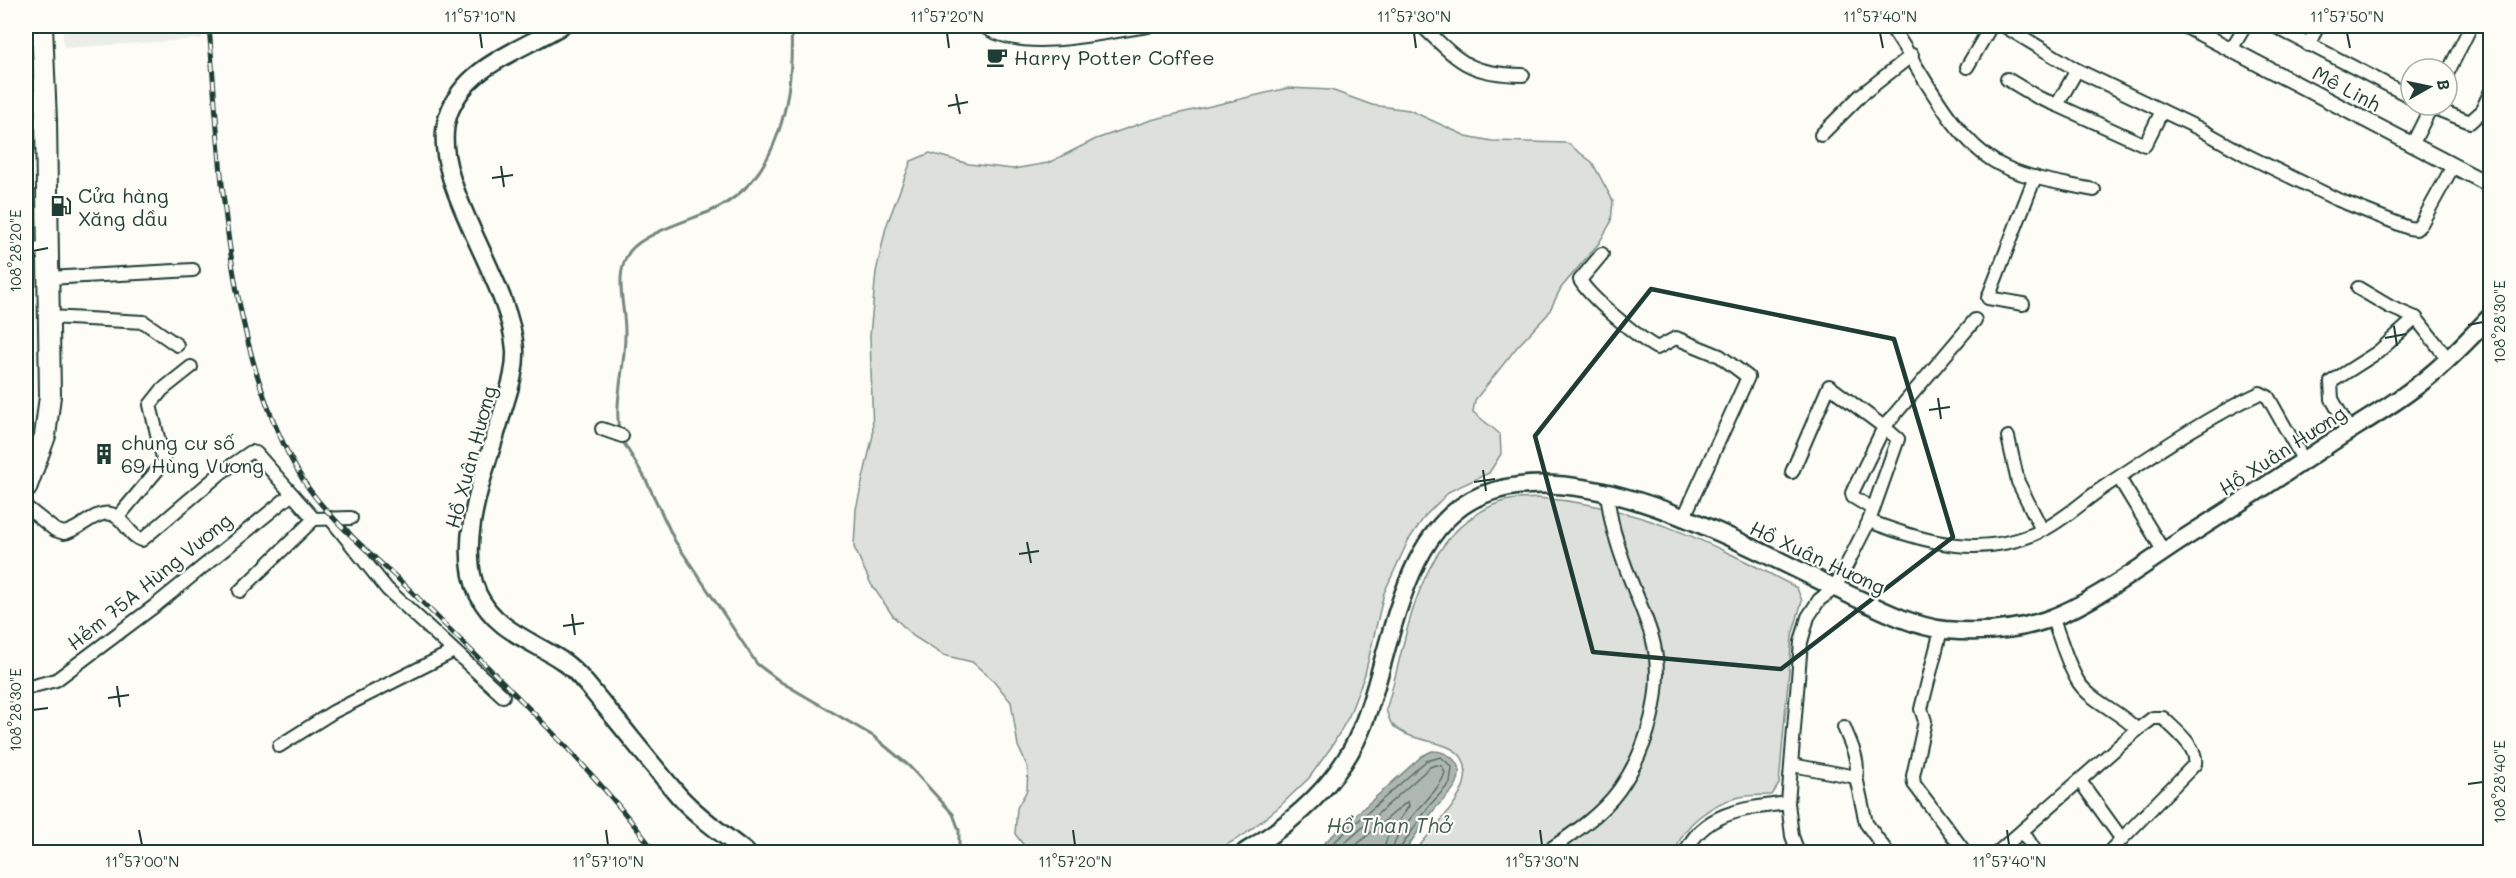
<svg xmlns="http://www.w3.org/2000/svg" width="2516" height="878" font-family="Mali,sans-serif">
	<rect width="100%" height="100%" fill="#fdfcf7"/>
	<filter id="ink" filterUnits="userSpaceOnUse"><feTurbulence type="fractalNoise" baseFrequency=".0167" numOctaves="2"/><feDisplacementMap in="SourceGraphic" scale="12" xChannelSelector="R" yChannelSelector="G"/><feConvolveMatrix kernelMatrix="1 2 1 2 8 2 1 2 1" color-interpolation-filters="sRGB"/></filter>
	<g filter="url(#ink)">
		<path fill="#eceee9" d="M62,26H201L203,39L64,48Z"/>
		<g fill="#dde0db" stroke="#7e8e88" stroke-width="1.5">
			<path d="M1288,88L1331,90L1372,105L1409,110L1466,136L1492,141L1567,143L1592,162L1613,201L1611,222L1599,243L1561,288L1548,314L1517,347L1475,400L1473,412L1500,434L1501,454L1489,473L1450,491L1425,516L1408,541L1384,593L1365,674L1349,716L1332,746L1309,778L1279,807L1244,835L1214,852H1029L1015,834L1017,808L1027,790L1028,768L1018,746L1011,702L994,681L972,662L943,655L913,636L893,616L871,584L854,547L856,509L873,435L870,336L876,272L886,227L911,161L930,153L969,164L1013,169L1048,163L1096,139L1151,120Z"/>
			<path d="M1537,498C1635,504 1712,543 1797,588L1802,601L1792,636L1779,784L1772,795C1762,795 1750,795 1740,797C1714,802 1681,825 1676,852H1415C1428,833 1458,806 1464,784C1477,732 1411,750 1391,723C1389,720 1388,714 1386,710C1409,636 1415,533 1501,502C1512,498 1526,499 1537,498Z"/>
		</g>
		<path fill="#aeb8b1" stroke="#75877f" stroke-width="1.5" d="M1432,751C1450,751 1466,765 1456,785C1451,794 1441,801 1434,810C1423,823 1414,838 1404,852H1314L1422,756Z"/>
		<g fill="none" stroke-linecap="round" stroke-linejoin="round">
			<g stroke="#586e66" stroke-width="1.5">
				<path d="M1323,852L1426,761L1441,757L1452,767L1450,783L1429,806L1401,847L1400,852"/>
				<path d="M1335,852L1430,767L1435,765L1442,766L1445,773C1438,796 1394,826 1392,852"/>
				<path d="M1348,852L1408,801L1409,806L1387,838L1383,852"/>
			</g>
			<g stroke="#75877f" stroke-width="3">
				<path d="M619,431C614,399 626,364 625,331C625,305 613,274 630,251C644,233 690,220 711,211C781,181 794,93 791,26"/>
				<path d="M622,440L645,478L675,541L757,664L781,682L873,736L909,766L953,814L959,830V852"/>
			</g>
			<defs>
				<g id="minor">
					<path d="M983,26C1023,54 1103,32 1148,26"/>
					<path d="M1422,26C1460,62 1468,74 1523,75"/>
					<path d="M1890,26C1921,68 1950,136 1997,163C2025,179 2063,183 2094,190"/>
					<path d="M2004,26L2077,70L2198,128L2248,156L2336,199L2409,228L2416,229L2421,224L2453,166"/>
					<path d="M2274,26L2411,97"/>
					<path d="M2308,45L2318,26"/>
					<path d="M2232,48L2245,26"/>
					<path d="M1967,67L1991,26"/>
					<path d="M2077,70L2057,105L2145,145L2162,111"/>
					<path d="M2447,74L2471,26"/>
					<path d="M2007,79L2039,98L2057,105"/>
					<path d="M2426,105L2470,122L2481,112L2490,93"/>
					<path d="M26,122L46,121"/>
					<path d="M1821,135L1861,95L1912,55"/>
					<path d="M2412,145L2432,105"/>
					<path d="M26,250L49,249"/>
					<path d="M1602,254L1580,280C1589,297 1639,338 1657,348L1676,338L1720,356L1748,377L1684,517"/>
					<path d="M48,278L193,270"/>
					<path d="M2358,288L2390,307L2416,318L2448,359"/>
					<path d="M2023,304L1988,298L2035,177"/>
					<path d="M49,317L144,322L177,345"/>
					<path d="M602,429L622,436"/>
					<path d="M2350,431L2332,399L2331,382L2378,352L2416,318"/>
					<path d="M2008,437L2018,482L2042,530"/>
					<path d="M1792,472L1829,386L1884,427L1852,493L1853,497L1873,509"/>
					<path d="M2119,478L2164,552"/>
					<path d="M26,507L55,530L64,533C79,530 90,516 103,514C122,510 127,536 142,540L222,472L251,452L256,453L314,519L351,518"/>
					<path d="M118,517L164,462L150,405L162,390L191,367"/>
					<path d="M330,518L387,589L503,696"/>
					<path d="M1869,521C1926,543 1982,559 2041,531C2064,520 2083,501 2104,487C2154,454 2206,418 2260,393L2268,397L2304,461"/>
					<path d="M240,591L314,519"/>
					<path d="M2052,618C2061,638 2067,665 2079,683C2092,702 2121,712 2137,730"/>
					<path d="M1941,630L1921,709L1925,721L1913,776L1914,784L1965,852"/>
					<path d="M26,688L56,680L156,605L292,494"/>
					<path d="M1844,727C1850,743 1860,760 1856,777L1866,823L1887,852"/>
					<path d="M279,746L333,712L452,652"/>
					<path d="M1792,765L1856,777"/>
					<path d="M2080,781L2121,838"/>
					<path d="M2023,832L2036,852"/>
					<path d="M1546,852C1571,835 1601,815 1619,790C1648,749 1666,687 1652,637C1642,604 1625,572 1616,538C1611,524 1609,508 1607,493"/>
					<path d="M1686,852C1703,811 1749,808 1788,803"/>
					<path d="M1798,852L1792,836L1788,803L1801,642L1808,617L1819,600L1835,588L1869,521L1898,439L1884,427L1975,320"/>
					<path d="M1998,852L2137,730L2153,718H2163C2174,729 2198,747 2195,764L2109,852"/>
				</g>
				<path id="tertiary" d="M2186,26L2490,185"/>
				<g id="secondary">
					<path d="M561,26C520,51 464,66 448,116C427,180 510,277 515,350C516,371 509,390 503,410C488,464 454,541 478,594C495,630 531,640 561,660C577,670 591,690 604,705C629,735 653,766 679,796C698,817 724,835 746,852"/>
					<path d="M1245,852C1289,825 1333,788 1356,741C1392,667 1395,531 1482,495C1589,452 1752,550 1848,594C1878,608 1911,626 1945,630C1978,633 2014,631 2046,620C2090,605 2143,565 2183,539C2232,508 2281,476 2329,444C2364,421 2402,400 2434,372C2454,355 2472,336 2490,317"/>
				</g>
				<path id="trunk" d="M26,488L45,436L50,396L46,121L42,26"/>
			</defs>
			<use href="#minor" stroke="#1f3d34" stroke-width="16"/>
			<use href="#tertiary" stroke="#1f3d34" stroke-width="18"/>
			<use href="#secondary" stroke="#1f3d34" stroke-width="21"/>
			<use href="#trunk" stroke="#1f3d34" stroke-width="24"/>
			<use href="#minor" stroke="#fdfcf7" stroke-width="12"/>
			<use href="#tertiary" stroke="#fdfcf7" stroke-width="14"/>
			<use href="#secondary" stroke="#fdfcf7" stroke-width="16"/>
			<use href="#trunk" stroke="#fdfcf7" stroke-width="20"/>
			<defs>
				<path id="rail" d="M209,26C221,169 226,355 303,480C329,521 378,559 413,593C496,676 585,758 655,852"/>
			</defs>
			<use href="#rail" stroke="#1f3d34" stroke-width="5"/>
			<use href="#rail" stroke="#fdfcf7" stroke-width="3" stroke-dasharray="9" stroke-linecap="butt"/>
		</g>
	</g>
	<path fill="none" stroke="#1f3d34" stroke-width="4.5" stroke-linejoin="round" d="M1651,289L1894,339L1953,537L1781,669L1593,652L1535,436Z"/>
	<path fill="none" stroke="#1f3d34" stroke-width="2" d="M480,33L482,48M947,33L949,48M1414,33L1416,48M1880,33L1883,48M2347,33L2350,48M956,94L960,114M948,106L968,102M501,166L504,187M492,178L513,175M33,251L48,248M2468,325L2483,322M2394,326L2397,346M2385,338L2406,334M1938,398L1941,419M1929,410L1950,407M1483,470L1486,491M1474,482L1495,479M1027,542L1031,563M1019,554L1039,551M572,614L575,635M563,626L584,623M117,686L120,707M108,698L129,695M33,710L48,708M2468,784L2483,782M139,830L142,845M606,830L608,845M1073,830L1075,845M1540,830L1542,845M2007,830L2009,845"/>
	<defs>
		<symbol id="cafe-bare" viewBox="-9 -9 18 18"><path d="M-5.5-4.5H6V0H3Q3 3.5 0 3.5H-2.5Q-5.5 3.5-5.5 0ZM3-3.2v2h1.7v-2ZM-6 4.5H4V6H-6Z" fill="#1f3d34" stroke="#fdfcf7" stroke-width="2.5" paint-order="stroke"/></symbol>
		<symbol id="fuel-bare" viewBox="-9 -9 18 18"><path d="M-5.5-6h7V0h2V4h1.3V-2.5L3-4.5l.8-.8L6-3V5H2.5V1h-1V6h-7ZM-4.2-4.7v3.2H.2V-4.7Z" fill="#1f3d34" stroke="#fdfcf7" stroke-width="2.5" paint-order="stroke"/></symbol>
		<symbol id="building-bare" viewBox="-9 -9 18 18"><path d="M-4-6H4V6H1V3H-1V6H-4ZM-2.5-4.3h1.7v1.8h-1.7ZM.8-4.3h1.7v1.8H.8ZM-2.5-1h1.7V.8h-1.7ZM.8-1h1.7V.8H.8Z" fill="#1f3d34" stroke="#fdfcf7" stroke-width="2.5" paint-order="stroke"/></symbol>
	</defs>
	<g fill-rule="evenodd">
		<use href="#cafe-bare" x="982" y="42" width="30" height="30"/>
		<use href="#fuel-bare" x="46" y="191" width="30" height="30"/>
		<use href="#building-bare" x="89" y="439" width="30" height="30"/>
	</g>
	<g text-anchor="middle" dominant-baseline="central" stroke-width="4.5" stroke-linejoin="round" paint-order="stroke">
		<g font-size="20" fill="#1f3d34" stroke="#fdfcf7" text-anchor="start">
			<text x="1014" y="57">Harry Potter Coffee</text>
			<text x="78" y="195">Cửa hàng<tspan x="78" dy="23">Xăng dầu</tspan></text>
			<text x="121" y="442">chung cư số<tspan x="121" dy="23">69 Hùng Vương</tspan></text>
		</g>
		<g font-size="20" fill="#1f3d34" stroke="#fdfcf7">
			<text transform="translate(2347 88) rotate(28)">Mê Linh</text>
			<text transform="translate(2282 450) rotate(-33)">Hồ Xuân Hương</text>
			<text transform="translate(470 457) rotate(-75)">Hồ Xuân Hương</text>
			<text transform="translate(1818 557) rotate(25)">Hồ Xuân Hương</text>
			<text transform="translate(149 581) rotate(-39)">Hẻm 75A Hùng Vương</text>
		</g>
		<g font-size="21" font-style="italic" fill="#435c53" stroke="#fdfcf7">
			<text x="1389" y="824">Hồ Than Thở</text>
		</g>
	</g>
	<rect width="2516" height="878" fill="none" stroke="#fdfcf7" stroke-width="66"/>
	<g transform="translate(2429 87) rotate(81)"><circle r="28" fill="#fdfcf7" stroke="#a4b0a9" stroke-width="1.5"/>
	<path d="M0-4.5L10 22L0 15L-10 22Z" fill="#1f3d34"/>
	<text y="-9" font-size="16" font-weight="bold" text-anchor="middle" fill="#1f3d34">B</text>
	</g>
	<rect x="33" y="33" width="2450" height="812" fill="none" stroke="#1f3d34" stroke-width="2"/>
	<g font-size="15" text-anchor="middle" fill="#1f3d34">
		<text x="480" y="22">11°57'10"N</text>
		<text x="947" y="22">11°57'20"N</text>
		<text x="1414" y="22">11°57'30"N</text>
		<text x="1880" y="22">11°57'40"N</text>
		<text x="2347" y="22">11°57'50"N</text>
		<text transform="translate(16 251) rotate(-90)" y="5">108°28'20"E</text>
		<text transform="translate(2500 322) rotate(-90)" y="5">108°28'30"E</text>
		<text transform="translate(16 710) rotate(-90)" y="5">108°28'30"E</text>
		<text transform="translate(2500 782) rotate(-90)" y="5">108°28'40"E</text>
		<text x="142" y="867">11°57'00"N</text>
		<text x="608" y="867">11°57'10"N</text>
		<text x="1075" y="867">11°57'20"N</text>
		<text x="1542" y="867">11°57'30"N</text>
		<text x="2009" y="867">11°57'40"N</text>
	</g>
</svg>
